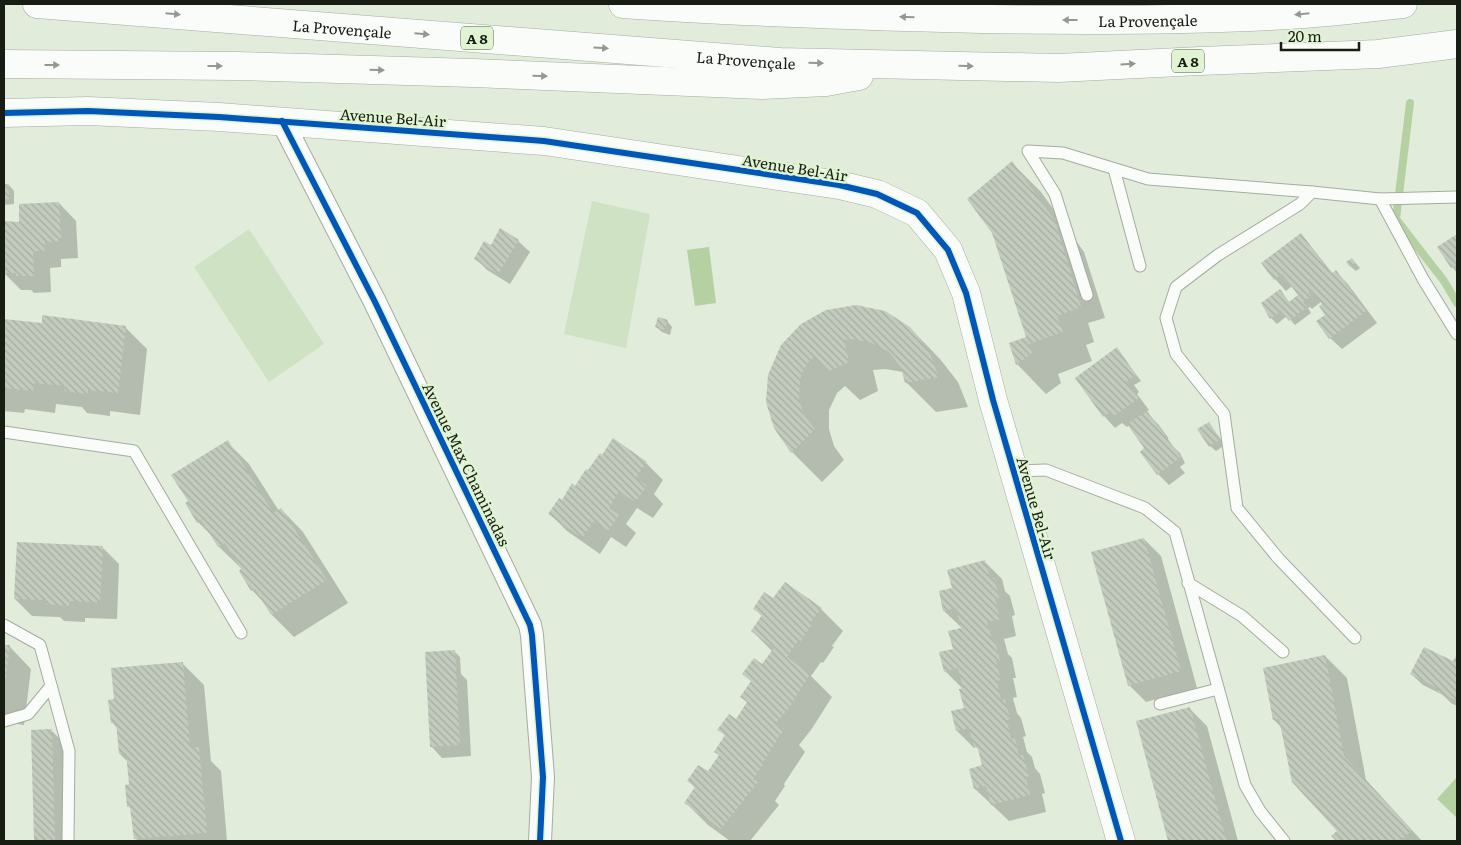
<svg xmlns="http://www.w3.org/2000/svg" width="1461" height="845" font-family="Literata,serif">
	<defs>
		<pattern id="building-back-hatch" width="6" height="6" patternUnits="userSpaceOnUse" patternTransform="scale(1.25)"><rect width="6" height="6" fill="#c2cbbd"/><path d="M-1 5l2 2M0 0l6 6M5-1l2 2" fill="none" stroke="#a6aea1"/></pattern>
	</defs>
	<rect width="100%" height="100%" fill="#e1ecdb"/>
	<g fill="#cfe2c3">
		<path d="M592,201L650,214L626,348L564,334Z"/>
		<path d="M249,229L324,344L269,382L194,267Z"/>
	</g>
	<g fill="#b5d1a2">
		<path d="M709,247L716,303L695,306L687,250Z"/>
		<path d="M1457,777V818L1437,799Z"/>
	</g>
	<g fill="#0003">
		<path d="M1012,163L1041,192L1084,252L1105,318L1088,323L1094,342L1086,345L1092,361L1058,374L1061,383L1046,394L1017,364L1028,337Z"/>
		<path d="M9,185L14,191V204L4,205V186Z"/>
		<path d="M59,203L76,221L78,258L61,259V267L50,268L51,292L34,293L31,290H21L4,273V222L20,223Z"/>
		<path d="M1457,235V273L1452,267L1439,247Z"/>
		<path d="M1306,240L1333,274L1336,272L1347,283L1377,323L1342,349L1330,338L1327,315L1322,301L1312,309L1310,307L1308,308L1311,313L1295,325L1287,316L1277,324L1271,318L1262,304L1280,291L1290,303L1303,300L1292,286L1286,291L1275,279Z"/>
		<path d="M518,241L530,252L510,284L487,270L475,258L491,246Z"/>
		<path d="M1352,259L1360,268L1356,271L1350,266Z"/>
		<path d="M4,320L43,325L125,327L147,349L140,415L110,411V416L87,413L82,407L56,404L55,413L25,409L24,413L4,411Z"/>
		<path d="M667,321L672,327L670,335L662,332L656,327Z"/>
		<path d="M910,328L940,359L958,382L968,407L936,412L906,382L903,372L885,369L873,370L878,391L860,400L845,386L837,393L829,410V429L834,446L844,460L822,482L792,452L775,427L782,346Z"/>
		<path d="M1117,349L1141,381L1134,385L1139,392L1137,394L1149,410L1146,412L1158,424L1170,440L1168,438V442L1180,453L1185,463L1180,467L1185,473L1169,485L1158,474L1149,455L1129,425L1127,427L1122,423L1115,428L1104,416Z"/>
		<path d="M1209,423L1225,445L1216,451L1210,446Z"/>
		<path d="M227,442L249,464L279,511L281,509L303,532L348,603L294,637L272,615L265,604L252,590L243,570L219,547L213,537L198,522Z"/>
		<path d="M646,463L663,480L654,494L663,504L653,518L637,508L626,524L636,533L626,547L611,537L600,554L567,531L550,514L575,488Z"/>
		<path d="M1144,539L1161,556L1197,688L1146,702L1129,685Z"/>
		<path d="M102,547L119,564L117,619L85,618V622L64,621L60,617L32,616L15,599Z"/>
		<path d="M985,562L1002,579L1005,591L1010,596L1015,615L1012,616L1016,636L1004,639L1008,654L1012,658L1016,678H1013L1017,697L1013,698L1017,713L1021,718L1026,736L1023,737L1027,752L1032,757L1035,768L1040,774L1045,793L1042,794L1046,812L1009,821L975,789L983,766L980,751L976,747L974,748L957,731L965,709L963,689L945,671L963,629L944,611L940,592L953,589Z"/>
		<path d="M785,584L821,609L843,631L832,646L834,647L823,663L821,662L811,676L832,697L811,730L799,745L805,752L784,784L785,786L775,801L779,805L750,841H730L708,825L686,803L696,789L689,781L708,773L720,756L715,752L726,736L719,730L736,720L748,703L752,682L744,674L763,666L773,652L752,631L763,617L754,608L774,600Z"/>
		<path d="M4,646H9L31,669L24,725L4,722Z"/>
		<path d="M455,652L460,657L461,674L467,680L471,756L442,758L431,746Z"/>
		<path d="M1325,656L1347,678L1366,780L1422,841H1338L1333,836L1339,831L1282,728L1274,720Z"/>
		<path d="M1456,657L1457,658V706L1451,703L1443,695L1423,685L1411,674L1453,663Z"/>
		<path d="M182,663L204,685L211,761L221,771L227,841H138L135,838L132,810L128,806L131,786L128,762L120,754L117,728L112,722L115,701Z"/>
		<path d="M1190,709L1207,726L1238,841H1169L1137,722Z"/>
		<path d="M33,731H52L63,742L66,841H35Z"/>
	</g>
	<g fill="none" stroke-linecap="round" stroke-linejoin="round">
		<path stroke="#b5d1a2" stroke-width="8" d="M1410,103L1396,219L1444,281L1457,303"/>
	</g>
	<g fill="url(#building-back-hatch)">
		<path d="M1012,161L1055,221L1081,307L1057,316L1063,332L1029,344L1032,353L1016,365L1009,343L1026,337L992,233L967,199Z"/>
		<path d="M4,184H9V199L4,200Z"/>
		<path d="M59,202L61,241L45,242L44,251H33L34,276H16V273H4V221L19,222V204Z"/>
		<path d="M500,228L519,240L498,274L474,259L484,241L491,245Z"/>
		<path d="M1301,233L1331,274L1336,270L1366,311L1329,339L1316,321L1325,315L1319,306L1322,304L1311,289L1308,292L1311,296L1303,302L1307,307L1289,321L1281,311L1270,319L1261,303L1280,289L1289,302L1298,295L1282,274L1274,280L1261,263Z"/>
		<path d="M1457,234V264L1451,268L1437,247Z"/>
		<path d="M1352,258L1355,263L1350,267L1346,262Z"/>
		<path d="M856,305L885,311L910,327L929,351L939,377L905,383L901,368L889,352L872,343L854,339L844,340L849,362L829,371L814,357L807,363L800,379L799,399L804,415L815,429L791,453L774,428L766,402L768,375L781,345L801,324L826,310Z"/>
		<path d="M42,315L126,326L118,393L88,390V394L64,391L65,386L34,383L33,391L4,388V319L42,323Z"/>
		<path d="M658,317L668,320L664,330L655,327Z"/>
		<path d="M1117,347L1136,375L1126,382L1139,398L1114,416L1111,411L1103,417L1075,378Z"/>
		<path d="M1147,411L1181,457L1157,475L1140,452L1144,448L1127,424Z"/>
		<path d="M1209,422L1220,439L1209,447L1197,429Z"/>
		<path d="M613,438L647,462L636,478L647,486L635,502L619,491L609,508L619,515L608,531L594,521L582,538L548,514L559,498L562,500L572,483L575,486L586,469L588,470L600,453L602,455Z"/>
		<path d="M228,440L273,513L281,508L327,580L271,615L255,589L251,591L239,571L241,569L225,543L218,547L201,520L197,523L185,503L188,501L171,475Z"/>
		<path d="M1144,538L1181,671L1128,686L1091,552Z"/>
		<path d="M17,542L103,546L100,602L69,601V606L46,604V600L14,599Z"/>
		<path d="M985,560L990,579L994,578L999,598L995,599L1000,619L987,622L992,640H995L1000,661H996L1001,680L997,681L1001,700L1005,699L1010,719L1007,720L1011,739L1015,738L1019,756L1023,755L1029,776L1026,777L1030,795L991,805L986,786L974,789L969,769L982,765L977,746L974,747L969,728L956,731L951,711L964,708L959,689L963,688L958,668L944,672L939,652L953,649L948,631L961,628L956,608L943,611L939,591L952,588L947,570Z"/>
		<path d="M785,582L822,608L810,623L812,624L800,642L798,641L787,657L810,674L789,708L776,723L784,729L763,762L764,763L753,779L758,782L721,829L684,803L695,787L687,781L698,765L708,771L719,755L714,752L725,735L717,730L729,714L736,719L747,702L740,697L751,681L742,674L754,658L762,664L774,648L751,631L762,615L753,609L764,592L773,598Z"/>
		<path d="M4,645H10L5,682H4Z"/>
		<path d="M1424,647L1453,661L1456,656H1457V696L1455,700L1438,692L1439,689L1410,674Z"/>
		<path d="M455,650L460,745L430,747L425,652Z"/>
		<path d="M1325,655L1344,756L1412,830L1400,841H1336L1331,836L1337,831L1292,782L1279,719L1273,720L1263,668Z"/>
		<path d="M183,662L190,748L199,747L207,833L134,839L130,807H127L125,785L129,784L126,753L119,754L116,722L111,723L108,700L114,699L111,668Z"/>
		<path d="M1190,707L1226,839L1228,841H1168L1136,721Z"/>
		<path d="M52,729L55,841H34L31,730Z"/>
	</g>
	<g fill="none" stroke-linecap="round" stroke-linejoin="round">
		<defs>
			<g id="service">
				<path d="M1114,169L1140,266"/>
				<path d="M1312,192L1300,204L1218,255L1176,287L1166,318L1176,354L1224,414L1237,508L1278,558L1355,638"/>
				<path d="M1457,197L1380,199L1423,279L1457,334"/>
				<path d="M1087,295L1055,194L1028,151L1063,153L1148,179L1312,192L1380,199"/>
				<path d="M4,432L134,451L241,633"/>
				<path d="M1014,471L1046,470L1145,508L1175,532L1245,785L1260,811L1284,841"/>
				<path d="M1188,583L1242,616L1283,652"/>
				<path d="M4,625L40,645L69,751L68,841"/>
				<path d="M1160,704L1218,689"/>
				<path d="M4,721L28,714L51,686"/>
			</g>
			<path id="minor" d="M282,121L375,302L530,625L532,635L543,777L540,841"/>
			<path id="tertiary" d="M4,113L88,111L219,117L544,141L839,185L877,194L917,213L948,250L966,293L993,400L1121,841"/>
			<g id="motorway">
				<path id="s1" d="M37,4L780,62L1058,68L1200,61L1378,54L1457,44"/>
				<path id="s2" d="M623,4C717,11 811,14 905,17C1033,21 1161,22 1289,15C1327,13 1365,8 1403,4"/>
				<path d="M4,64L235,66L473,73L762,85L826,82L859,76"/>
			</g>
		</defs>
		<use href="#service" stroke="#a4ac9f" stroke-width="13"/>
		<use href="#minor" stroke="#a4ac9f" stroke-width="24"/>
		<use href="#tertiary" stroke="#a4ac9f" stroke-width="29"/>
		<use href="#motorway" stroke="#a4ac9f" stroke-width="29"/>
		<use href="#service" stroke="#fafcfa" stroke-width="11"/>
		<use href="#minor" stroke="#fafcfa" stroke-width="22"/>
		<use href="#tertiary" stroke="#fafcfa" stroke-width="28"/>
		<use href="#motorway" stroke="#fafcfa" stroke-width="28"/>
		<defs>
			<g id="cycleway">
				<path d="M4,113L88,111L219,117L544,141L839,185L877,194L917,213L948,250L966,293L993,400L1121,841"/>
				<path d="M282,121L375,302L530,625L532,635L543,777L540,841"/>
			</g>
		</defs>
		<use href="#cycleway" stroke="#e0f4d3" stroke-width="9"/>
		<use href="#cycleway" stroke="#0057b8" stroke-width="6"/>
	</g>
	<defs><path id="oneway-solid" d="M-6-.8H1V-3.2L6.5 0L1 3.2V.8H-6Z" transform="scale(1.25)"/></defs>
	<g fill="#949892">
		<use href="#oneway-solid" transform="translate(173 14) rotate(5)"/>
		<use href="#oneway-solid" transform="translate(1302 14) rotate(174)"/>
		<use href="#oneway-solid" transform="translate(907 17) rotate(-178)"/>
		<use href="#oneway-solid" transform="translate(1070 20) rotate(-180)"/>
		<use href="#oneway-solid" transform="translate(422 34) rotate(5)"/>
		<use href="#oneway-solid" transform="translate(601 48) rotate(4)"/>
		<use href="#oneway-solid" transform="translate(816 63) rotate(1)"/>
		<use href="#oneway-solid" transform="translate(1128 64) rotate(-3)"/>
		<use href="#oneway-solid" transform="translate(52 65)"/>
		<use href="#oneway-solid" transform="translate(215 66)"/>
		<use href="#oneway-solid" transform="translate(966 66) rotate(1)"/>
		<use href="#oneway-solid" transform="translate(377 70) rotate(2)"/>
		<use href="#oneway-solid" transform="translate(540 76) rotate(2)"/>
	</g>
	<g text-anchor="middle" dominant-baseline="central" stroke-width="5" stroke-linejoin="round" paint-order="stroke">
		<g fill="#e0f4d3" stroke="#535e4c" stroke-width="1">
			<rect x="461" y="26.5" width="32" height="23" rx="4"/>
			<rect x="1172" y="49.5" width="32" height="23" rx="4"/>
		</g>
		<g font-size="14" font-weight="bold" fill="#171d12">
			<text x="477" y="38">A 8</text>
			<text x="1188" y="61">A 8</text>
		</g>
		<g font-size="15" fill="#171d12" stroke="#e0f4d3">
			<text stroke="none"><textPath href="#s2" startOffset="525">La Provençale</textPath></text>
			<text stroke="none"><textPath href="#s1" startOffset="306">La Provençale</textPath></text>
			<text stroke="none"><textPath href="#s1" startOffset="711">La Provençale</textPath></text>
			<text transform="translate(393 117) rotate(4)">Avenue Bel-Air</text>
			<text transform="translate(795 167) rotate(9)">Avenue Bel-Air</text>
			<text transform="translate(467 464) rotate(64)">Avenue Max Chaminadas</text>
			<text transform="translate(1037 508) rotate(74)">Avenue Bel-Air</text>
		</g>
	</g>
	<rect width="1461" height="845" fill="none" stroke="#171d12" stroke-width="10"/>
	<path d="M1281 42v8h78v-8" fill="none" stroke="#171d12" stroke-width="2.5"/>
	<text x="1288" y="42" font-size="15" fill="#171d12" stroke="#e0f4d3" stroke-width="4" paint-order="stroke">20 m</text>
</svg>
